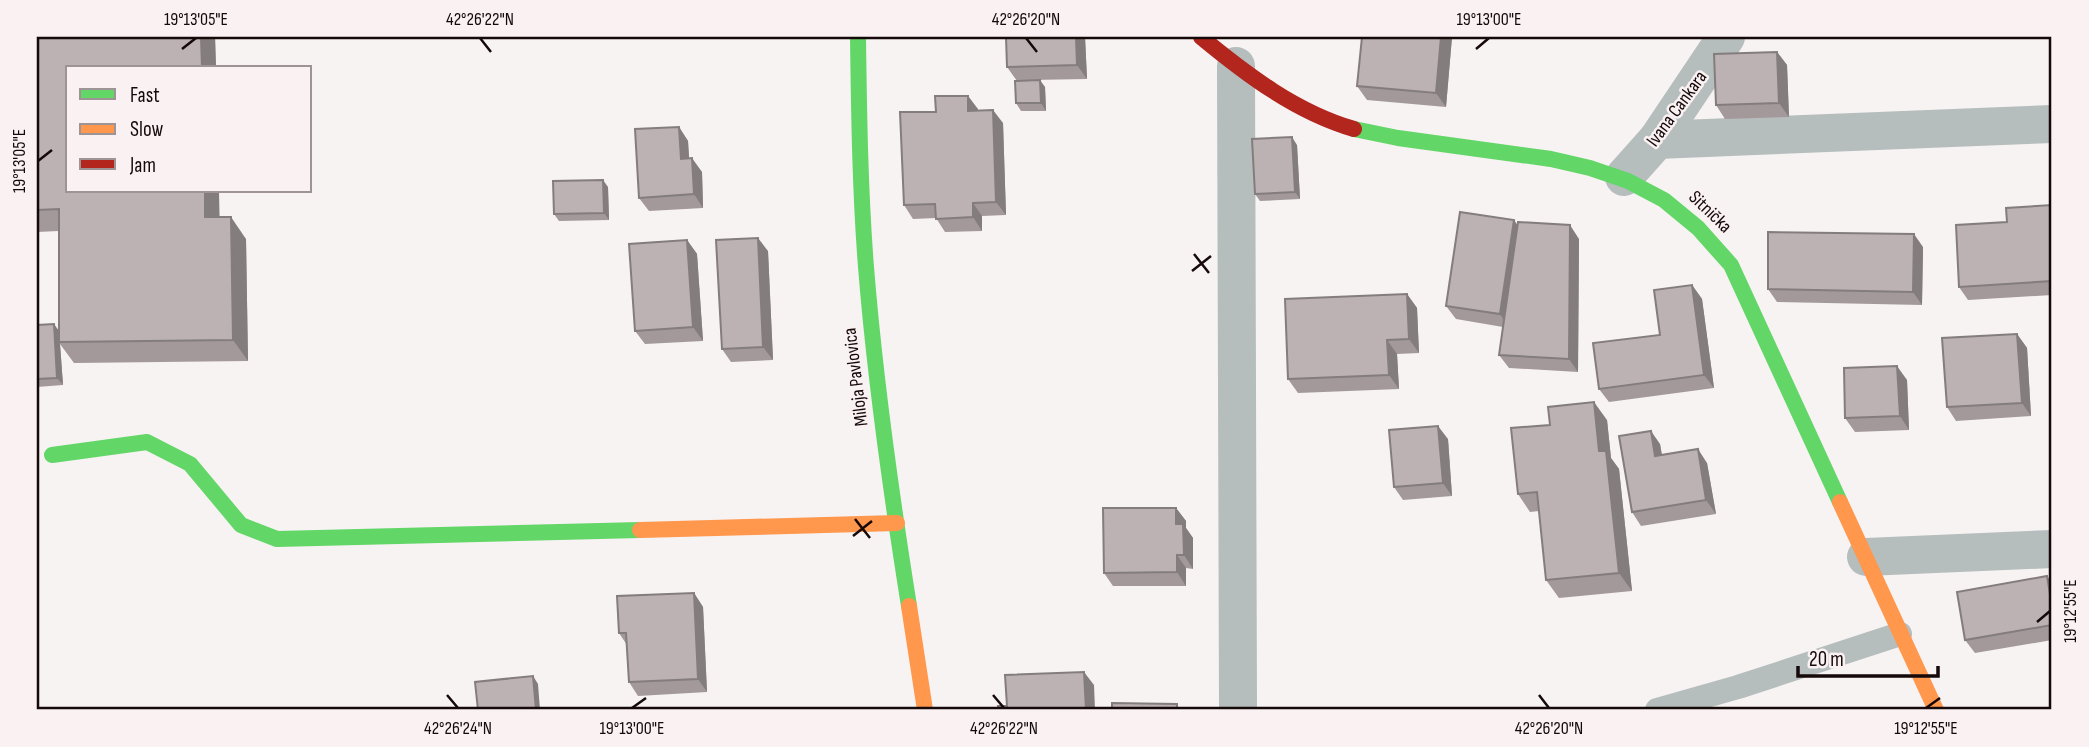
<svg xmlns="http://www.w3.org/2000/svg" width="2089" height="747" font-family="'Sofia Sans Condensed',sans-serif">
	<rect width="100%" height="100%" fill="#f7f3f3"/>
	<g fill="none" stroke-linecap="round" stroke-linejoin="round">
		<path stroke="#b5bdbd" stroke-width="24" d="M1657,710L1738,687L1900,634"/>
		<g stroke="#b5bdbd" stroke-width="38">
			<path d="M1236,66L1238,710"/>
			<path d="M1657,140L2052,124"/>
			<path d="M1624,177L1657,140L1726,37"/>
			<path d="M1866,557L2052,549"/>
		</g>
		<g stroke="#63d668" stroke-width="16">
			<path d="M858,37C859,114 860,190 866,267C875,380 891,493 909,606"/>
			<path d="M1354,129L1398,138L1551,159L1590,168L1628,181L1664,200L1698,228L1731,265L1840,502"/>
			<path d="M52,455L147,442L190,464L241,525L277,539L640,530"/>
		</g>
		<g stroke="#ff974d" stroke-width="16">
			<path d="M1840,502L1936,710"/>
			<path d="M640,530L897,523"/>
			<path d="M909,606L925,710"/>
		</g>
		<path stroke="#b3261e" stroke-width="16" d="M1201,37C1247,75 1296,112 1354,129"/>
	</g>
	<g fill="#a3999a">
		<path d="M37,37H215L216,68H68V191H219V217L246,239L248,361L74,363L60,344L63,385L37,387V325L59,330V231L37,232Z"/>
		<path d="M1006,37H1085L1087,79L1031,80L1045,87L1046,111H1021L1016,103L1017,81L1007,67Z"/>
		<path d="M1362,37H1452L1446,107L1367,100L1357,86Z"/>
		<path d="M1777,52L1787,65L1789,117L1725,119L1716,105Z"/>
		<path d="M968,96L978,110L1003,123L1006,215L982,216V231L945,232L936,218L913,219L904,205L936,112Z"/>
		<path d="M679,127L688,141L689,159L702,172L703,208L649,211L639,198Z"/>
		<path d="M1297,145L1300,199L1260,201L1255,194Z"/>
		<path d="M608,187L609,220L559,221L554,214Z"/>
		<path d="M2052,205V295L1968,300L1959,287L2007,222Z"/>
		<path d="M1514,220L1517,225L1579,239L1578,372L1509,368L1499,355L1503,327L1456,319L1446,306Z"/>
		<path d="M687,240L697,254L703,341L645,344L635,331Z"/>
		<path d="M1923,247L1922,305L1777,302L1768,289Z"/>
		<path d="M768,251L773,360L731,362L722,349Z"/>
		<path d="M1692,285L1702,299L1714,388L1609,402L1599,389L1660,335Z"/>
		<path d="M1407,294L1417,308L1419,353L1397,354L1399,389L1298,393L1288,379Z"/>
		<path d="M2017,334L2027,348L2031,416L1956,421L1947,407Z"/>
		<path d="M1907,380L1909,430L1855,432L1845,418Z"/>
		<path d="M1607,420L1611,458L1619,469L1632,591L1559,598L1546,580L1539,511L1530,512L1518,494Z"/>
		<path d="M1448,439L1452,496L1403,500L1394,487Z"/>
		<path d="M1660,444L1662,455L1707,463L1716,514L1641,526L1632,512Z"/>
		<path d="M1176,508L1186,521V528L1193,538V569L1186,568V586H1113L1104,573Z"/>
		<path d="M2052,583V640L1975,653L1965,640Z"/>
		<path d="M694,593L703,607L707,692L638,696L629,682L627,645L619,633Z"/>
	</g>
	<g fill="#847d7d">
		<path d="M201,37H215L216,68H202Z"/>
		<path d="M1076,37H1085L1087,79L1077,65Z"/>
		<path d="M1441,37H1452L1446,107L1436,93Z"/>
		<path d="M1777,52L1787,65L1789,117L1779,103Z"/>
		<path d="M1040,80L1045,87L1046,111L1041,103Z"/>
		<path d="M968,96L978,109V124L968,111Z"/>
		<path d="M993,110L1003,123L1006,215L996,202Z"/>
		<path d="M679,127L688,141L690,173L681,159Z"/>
		<path d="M1292,137L1297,145L1300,199L1295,192Z"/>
		<path d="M692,158L702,172L703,208L694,194Z"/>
		<path d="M603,180L608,187L609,220L604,213Z"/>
		<path d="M205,191H219L220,238L205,217Z"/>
		<path d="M973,203L982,216V231L973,217Z"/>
		<path d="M231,217L246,239L248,361L233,340Z"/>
		<path d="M1514,220L1523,234L1509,328L1500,314Z"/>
		<path d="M1570,225L1579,239L1578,372L1569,359Z"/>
		<path d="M1914,234L1923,247L1922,305L1913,292Z"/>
		<path d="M758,238L768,251L773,360L763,347Z"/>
		<path d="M687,240L697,254L703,341L693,327Z"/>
		<path d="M1692,285L1702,299L1714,388L1704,375Z"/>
		<path d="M1407,294L1417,308L1419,353L1409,339Z"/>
		<path d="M54,324L59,331V342L60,344L63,385L57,378Z"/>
		<path d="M2017,334L2027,348L2031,416L2022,403Z"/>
		<path d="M1387,340L1397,354L1399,389L1389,375Z"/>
		<path d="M1897,366L1907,380L1909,430L1900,416Z"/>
		<path d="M1594,402L1607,420L1611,458L1619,469L1632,591L1619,573L1599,451Z"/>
		<path d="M1438,426L1448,439L1452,496L1443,483Z"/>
		<path d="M1651,431L1660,444L1664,469L1655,456Z"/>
		<path d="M1698,449L1707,463L1716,514L1706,500Z"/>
		<path d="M1176,508L1186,521V528L1193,538V569L1184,555L1176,524Z"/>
		<path d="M1177,555L1186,568V586L1177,572Z"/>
		<path d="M2047,576L2052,583V606Z"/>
		<path d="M694,593L703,607L707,692L698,679Z"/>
		<path d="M1084,672L1094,685L1095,710H1086Z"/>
		<path d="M533,676L538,684L540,710H536Z"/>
	</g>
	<g fill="#bdb2b3" stroke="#847d7d" stroke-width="2">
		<path d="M37,37H201L202,68H68V191H205V217H231L233,340L59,342V209L37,210Z"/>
		<path d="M1006,37H1076L1077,65L1007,67Z"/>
		<path d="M1362,37H1441L1436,93L1357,86Z"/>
		<path d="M1777,52L1779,103L1716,105L1714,54Z"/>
		<path d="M1040,80L1041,103H1016L1015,81Z"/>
		<path d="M935,96H968V111L993,110L996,202L973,203V217L936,219L935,204L904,205L900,112H936Z"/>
		<path d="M679,127L681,159L692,158L694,194L639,198L635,129Z"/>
		<path d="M1292,137L1295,192L1255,194L1252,139Z"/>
		<path d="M603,180L604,213L554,214L553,181Z"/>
		<path d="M2052,205V281L1959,287L1956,225L2007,222L2006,208Z"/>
		<path d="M1460,212L1514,220L1500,314L1446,306Z"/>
		<path d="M1518,222L1570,225L1569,359L1499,355Z"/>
		<path d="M1768,232L1914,234L1913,292L1768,289Z"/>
		<path d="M758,238L763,347L722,349L716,240Z"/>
		<path d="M687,240L693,327L635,331L629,244Z"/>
		<path d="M1692,285L1704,375L1599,389L1593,343L1660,335L1654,290Z"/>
		<path d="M1407,294L1409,339L1387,340L1389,375L1288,379L1285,299Z"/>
		<path d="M54,324L57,378L37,379V325Z"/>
		<path d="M2017,334L2022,403L1947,407L1942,338Z"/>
		<path d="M1897,366L1900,416L1845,418L1844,368Z"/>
		<path d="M1594,402L1599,451H1606L1619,573L1546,580L1537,492L1518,494L1511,428L1550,425L1548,407Z"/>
		<path d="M1438,426L1443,483L1394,487L1389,430Z"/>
		<path d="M1651,431L1655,456L1698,449L1706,500L1632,512L1619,436Z"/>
		<path d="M1103,508H1176V524H1183L1184,555H1177V572L1104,573Z"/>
		<path d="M2047,576L2052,606V625L1965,640L1957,592Z"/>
		<path d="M694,593L698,679L629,682L626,633H619L617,596Z"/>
		<path d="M1084,672L1086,710H998V706H1007L1005,675Z"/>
		<path d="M533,676L536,710H478L475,682Z"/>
		<path d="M1112,703L1177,704V710H1112Z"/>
	</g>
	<path fill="none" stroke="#16090a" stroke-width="2.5" d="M480,38L491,52M1026,38L1037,52M182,49L196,38M1476,49L1489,38M38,161L52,150M1194,254L1209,273M1192,271L1211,256M855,519L870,538M853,536L872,521M2037,622L2050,611M447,695L458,708M993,695L1004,708M1539,695L1549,708M632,708L646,698M1926,708L1940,698"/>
	<g text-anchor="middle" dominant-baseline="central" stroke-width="5" stroke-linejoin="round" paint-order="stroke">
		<g font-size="19" fill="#16090a" stroke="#f9f1f2">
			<text transform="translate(1677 109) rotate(-54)">Ivana Cankara</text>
			<text transform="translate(1710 212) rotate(44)">Sitnička</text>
			<text transform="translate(856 377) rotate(-97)">Miloja Pavlovica</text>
		</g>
	</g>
	<rect width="2089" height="747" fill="none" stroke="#f9f1f2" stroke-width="77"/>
	<rect x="66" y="66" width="245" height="126" fill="#f9f1f2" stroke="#9e9495" stroke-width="2"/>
	<rect x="80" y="89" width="35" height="10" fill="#63d668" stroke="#9e9495" stroke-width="2"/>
	<text x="130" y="102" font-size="21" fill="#16090a">Fast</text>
	<rect x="80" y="124" width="35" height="10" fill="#ff974d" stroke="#9e9495" stroke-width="2"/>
	<text x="130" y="136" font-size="21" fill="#16090a">Slow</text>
	<rect x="80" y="159" width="35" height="10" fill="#b3261e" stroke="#9e9495" stroke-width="2"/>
	<text x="130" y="172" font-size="21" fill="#16090a">Jam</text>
	<path d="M1798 666v10h140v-10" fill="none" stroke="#16090a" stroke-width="3.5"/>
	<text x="1809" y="666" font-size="21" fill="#16090a" stroke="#f9f1f2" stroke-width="5" paint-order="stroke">20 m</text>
	<rect x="38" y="38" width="2012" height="670" fill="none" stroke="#16090a" stroke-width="2.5"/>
	<g font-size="18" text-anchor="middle" fill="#16090a">
		<text x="196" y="25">19°13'05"E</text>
		<text x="480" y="25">42°26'22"N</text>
		<text x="1026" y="25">42°26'20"N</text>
		<text x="1489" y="25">19°13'00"E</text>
		<text transform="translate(19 161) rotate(-90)" y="6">19°13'05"E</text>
		<text transform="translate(2070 611) rotate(-90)" y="6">19°12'55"E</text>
		<text x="458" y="734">42°26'24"N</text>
		<text x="632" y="734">19°13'00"E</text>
		<text x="1004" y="734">42°26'22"N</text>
		<text x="1549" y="734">42°26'20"N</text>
		<text x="1926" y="734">19°12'55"E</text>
	</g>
</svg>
